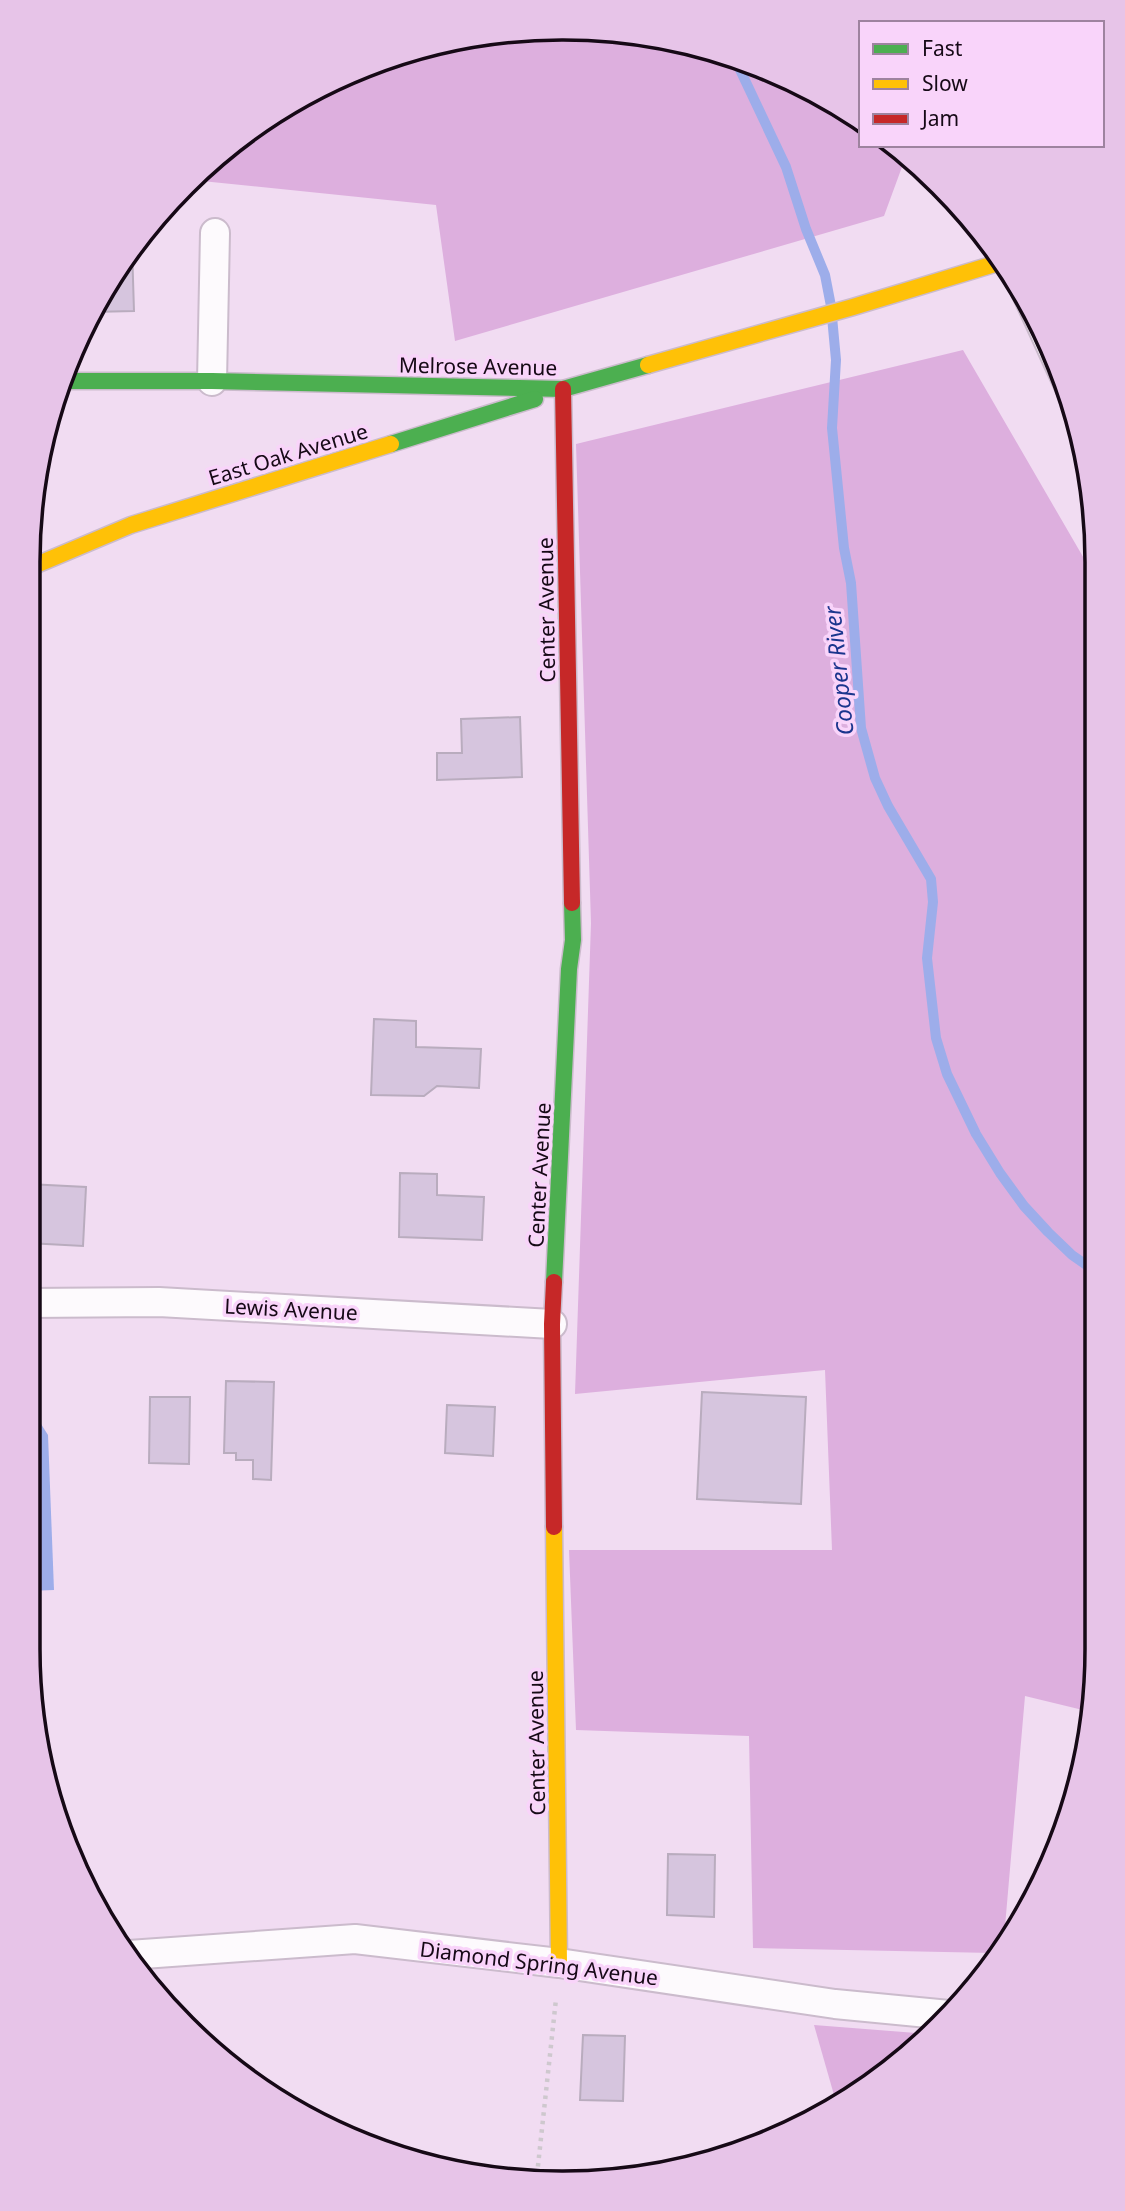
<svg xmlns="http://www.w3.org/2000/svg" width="1125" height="2211" font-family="'Noto Sans',sans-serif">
	<rect width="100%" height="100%" fill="#f1dcf2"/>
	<g fill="#ddafde">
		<path d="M597,29L700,46L799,83L861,122V145H895L906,156L884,216L455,341L436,205L192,180L210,161L295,100L390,57L492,33Z"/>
		<path d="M963,350L1093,574L1096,1683L1091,1712L1025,1696L1004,1938L993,1953L753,1948L749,1736L576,1730L569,1550H832L825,1370L575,1394L591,923L576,444Z"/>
		<path d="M814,2025L929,2034L836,2102Z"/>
	</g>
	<path fill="#9dadea" d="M28,1409L32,1410L48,1435L54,1590L28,1591Z"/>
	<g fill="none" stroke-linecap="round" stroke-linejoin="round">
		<path stroke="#9dadea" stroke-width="10" d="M735,59L786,167L806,229L825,275L831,306L836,360L832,428L844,548L851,583L861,728L875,778L888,806L931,879L933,902L927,958L936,1038L947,1074L976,1134L1000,1173L1024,1206L1048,1232L1072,1255L1095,1271"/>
	</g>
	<g fill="#d6c5de" stroke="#b9acbe" stroke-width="2">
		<path d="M132,247L134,311L92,312Z"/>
		<path d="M520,717L522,777L437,780V753H462L461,719Z"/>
		<path d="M374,1019L416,1021V1047L481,1049L479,1088L437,1086L424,1096L371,1095Z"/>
		<path d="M400,1173L437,1174V1195L484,1197L482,1240L399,1237Z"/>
		<path d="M28,1184L86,1187L83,1246L28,1243Z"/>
		<path d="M226,1381L274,1382L271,1480L253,1479V1460H236V1453H224Z"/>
		<path d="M702,1392L806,1397L801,1504L697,1499Z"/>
		<path d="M150,1397H190L189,1464L149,1463Z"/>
		<path d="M447,1405L495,1407L493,1456L445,1453Z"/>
		<path d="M668,1854L715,1855L714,1917L667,1915Z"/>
		<path d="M583,2035L625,2036L623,2101L580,2100Z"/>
	</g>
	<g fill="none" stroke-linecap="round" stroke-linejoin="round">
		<defs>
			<path id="lane" d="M1019,293L1068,400"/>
			<g id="street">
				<path d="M212,381L215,233"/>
				<path d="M28,1303L159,1302L552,1324"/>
				<path d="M129,1955L355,1939L559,1963L835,2004L949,2015"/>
			</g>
			<g id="fast">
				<path d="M62,381H212L563,389L648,365"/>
				<path d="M391,444L535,399"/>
				<path d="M554,1282L569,969L573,940L572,903"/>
			</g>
			<g id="slow">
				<path d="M648,365L853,307L1001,262"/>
				<path d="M29,568L131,525L391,444"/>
				<path d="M554,1527L559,1963"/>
			</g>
			<g id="jam">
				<path d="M563,389L572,903"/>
				<path d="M554,1282L552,1324L554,1527"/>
			</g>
		</defs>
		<use href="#lane" stroke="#cbbbcc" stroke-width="18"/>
		<use href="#street" stroke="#cbbbcc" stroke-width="32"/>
		<use href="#fast" stroke="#cbbbcc" stroke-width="19"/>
		<use href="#slow" stroke="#cbbbcc" stroke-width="19"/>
		<use href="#jam" stroke="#cbbbcc" stroke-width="19"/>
		<path stroke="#cec8ce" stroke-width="4.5" stroke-dasharray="3.5 5" stroke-linecap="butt" d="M537,2175L556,1999"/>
		<use href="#lane" stroke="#fdfafd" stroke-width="14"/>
		<use href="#street" stroke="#fdfafd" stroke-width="28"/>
		<use href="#fast" stroke="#4caf50" stroke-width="16"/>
		<use href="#slow" stroke="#ffc107" stroke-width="16"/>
		<use href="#jam" stroke="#c62828" stroke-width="16"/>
	</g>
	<g text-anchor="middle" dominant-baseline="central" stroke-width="7" stroke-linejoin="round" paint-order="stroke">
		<g font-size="21" fill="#160916" stroke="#f9d4fa">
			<text transform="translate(478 366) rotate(1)">Melrose Avenue</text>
			<text transform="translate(288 454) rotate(-17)">East Oak Avenue</text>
			<text transform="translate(546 610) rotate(-91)">Center Avenue</text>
			<text transform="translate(539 1175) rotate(-87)">Center Avenue</text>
			<text transform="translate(291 1309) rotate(3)">Lewis Avenue</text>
			<text transform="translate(536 1743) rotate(-91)">Center Avenue</text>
			<text transform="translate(539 1963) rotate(7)">Diamond Spring Avenue</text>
		</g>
		<g font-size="23" font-style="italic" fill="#1a358d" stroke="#f9d4fa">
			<text transform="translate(838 671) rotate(-96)">Cooper River</text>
		</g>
	</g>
	<path d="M0 0H1125V2211H0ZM562 40H563A522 522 0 0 1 1085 562V1649A522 522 0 0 1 563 2171H562A522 522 0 0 1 40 1649V562A522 522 0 0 1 562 40Z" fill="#e7c4e8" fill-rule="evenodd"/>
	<path fill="none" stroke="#160916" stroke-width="3.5" d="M562 40H563A522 522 0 0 1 1085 562V1649A522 522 0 0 1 563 2171H562A522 522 0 0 1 40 1649V562A522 522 0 0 1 562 40Z"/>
	<rect x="859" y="21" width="245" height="126" fill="#f9d4fa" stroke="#9e839f" stroke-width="2"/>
	<rect x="873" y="44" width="35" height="10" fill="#4caf50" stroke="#9e839f" stroke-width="2"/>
	<text x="922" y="56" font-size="21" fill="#160916">Fast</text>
	<rect x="873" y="79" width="35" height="10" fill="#ffc107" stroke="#9e839f" stroke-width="2"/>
	<text x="922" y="91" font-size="21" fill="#160916">Slow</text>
	<rect x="873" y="114" width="35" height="10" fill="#c62828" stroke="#9e839f" stroke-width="2"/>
	<text x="922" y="126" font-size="21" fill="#160916">Jam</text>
</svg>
